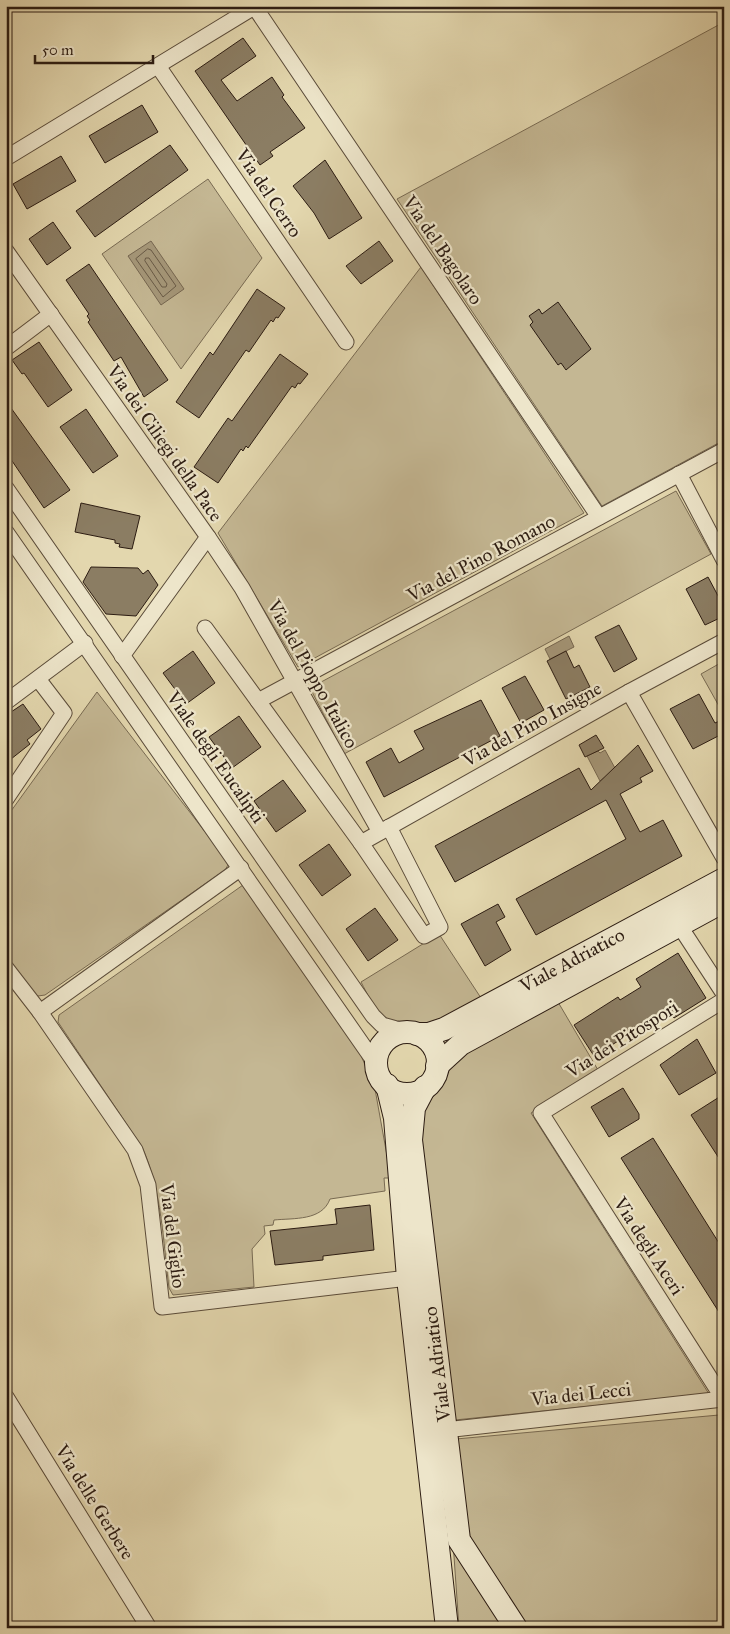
<svg xmlns="http://www.w3.org/2000/svg" width="730" height="1634" font-family="'IM FELL Great Primer',serif">
	<rect width="100%" height="100%" fill="#e3d7ae"/>
	<filter id="stains"><feTurbulence type="fractalNoise" baseFrequency=".004" numOctaves="4"/><feColorMatrix values="0 0 0 0 .2 0 0 0 0 .09 0 0 0 0 .02 0 0 0 .5 -.17"/></filter>
	<radialGradient id="worn" r=".72"><stop offset=".6" stop-color="#630" stop-opacity="0"/><stop offset="1" stop-color="#630" stop-opacity=".3"/></radialGradient>
	<g fill="#c4b793" stroke="#786a52">
		<path d="M724,22V440L602,506L397,199Z"/>
		<path d="M208,179L262,258L181,369L102,254Z"/>
		<path d="M421,267L584,513L298,667L218,533Z"/>
		<path d="M676,491L711,554L344,754L310,688Z"/>
		<path d="M724,661V715L701,674Z"/>
		<path d="M97,692L226,859L228,865L225,870L45,995L38,996L33,994L6,958V818Z"/>
		<path d="M243,885L360,1053L375,1089L391,1178H384L385,1191L330,1199C322,1221 294,1218 274,1220L273,1225L264,1226L265,1234L252,1249L254,1287L173,1295L169,1288C163,1241 162,1191 142,1147L58,1022L59,1015Z"/>
		<path d="M439,934L481,998C454,1016 417,1040 385,1017C374,1010 367,993 361,982Z"/>
		<path d="M558,1002L598,1070L531,1113L709,1394L455,1420L420,1136C423,1120 425,1103 432,1088C450,1049 521,1022 558,1002Z"/>
		<path d="M719,1415L724,1422V1628H527L473,1550L469,1540L456,1439Z"/>
		<path d="M453,1542L509,1628H459Z"/>
	</g>
	<g fill="#a59779" stroke="#756650">
		<path d="M151,241L184,289L161,305L128,256Z"/>
		<path d="M569,636L574,647L550,659L545,649Z"/>
		<path d="M605,750L620,777L604,778L600,781L587,756L598,751L600,753Z"/>
	</g>
	<g fill="none" stroke-linecap="round" stroke-linejoin="round">
		<g stroke="#685a46" stroke-width="1">
			<path d="M148,249L151,250L176,286L163,297L136,259Z"/>
			<path d="M146,258H149L167,284L166,287H162L145,261Z"/>
		</g>
	</g>
	<g fill="#8b7d63" stroke="#2c1c12">
		<path d="M243,38L256,56L221,80L237,101L272,77L284,95L282,97L305,128L270,152L273,156L260,165L195,71Z"/>
		<path d="M142,105L158,132L105,163L89,136Z"/>
		<path d="M170,145L188,170L95,237L76,211Z"/>
		<path d="M61,156L76,181L27,209L13,184Z"/>
		<path d="M325,160L362,218L329,239L314,213L293,186Z"/>
		<path d="M53,222L71,248L47,265L29,239Z"/>
		<path d="M379,241L393,261L361,284L346,266Z"/>
		<path d="M89,264L168,380L144,397L121,357L114,361L88,322L90,320L87,316L89,314L66,280Z"/>
		<path d="M257,289L285,308L278,318L276,317L273,322L271,320L249,352L246,350L199,418L176,402L210,352L213,355Z"/>
		<path d="M558,302L591,349L566,370L561,363L558,365L530,325L533,322L529,316L539,309L542,314Z"/>
		<path d="M39,342L72,390L48,407L24,373L22,374L12,360Z"/>
		<path d="M280,354L308,374L300,384L298,383L295,388L292,386L248,448L246,446L243,451L241,449L218,483L194,467L228,418L232,421Z"/>
		<path d="M6,401L70,490L44,508L6,452Z"/>
		<path d="M86,409L118,456L93,473L60,427Z"/>
		<path d="M81,503L140,516L132,549L119,547L120,544L115,543V540L75,532Z"/>
		<path d="M91,567L138,568L143,574L148,570L158,585L136,616L106,614L83,582Z"/>
		<path d="M708,577L724,607V616L705,625L686,589Z"/>
		<path d="M619,625L637,659L614,672L595,637Z"/>
		<path d="M193,651L215,683L186,704L163,673Z"/>
		<path d="M566,651L574,668L579,665L590,687L566,699L547,661Z"/>
		<path d="M525,676L544,710L521,723L502,688Z"/>
		<path d="M699,694L715,723L724,719V733L693,749L670,709Z"/>
		<path d="M481,700L500,736L384,797L366,762L391,748L399,763L424,749L414,731Z"/>
		<path d="M23,704L41,729L27,740L30,744L6,763V723L11,719L8,714Z"/>
		<path d="M239,716L261,747L232,768L209,737Z"/>
		<path d="M596,735L604,748L585,757L579,745Z"/>
		<path d="M638,745L653,771L640,778L642,782L620,794L640,832L663,820L682,856L536,935L516,899L626,839L606,800L455,882L435,846L579,768L591,790Z"/>
		<path d="M283,780L306,811L276,832L254,801Z"/>
		<path d="M329,844L351,875L322,896L299,865Z"/>
		<path d="M498,904L505,917L496,922L511,950L485,966L461,924Z"/>
		<path d="M375,908L398,940L368,961L346,929Z"/>
		<path d="M678,953L706,998L674,1018L668,1010L594,1056L574,1025L618,997L620,1000L641,987L636,979Z"/>
		<path d="M697,1039L716,1073L679,1095L660,1065Z"/>
		<path d="M623,1088L639,1114V1119L609,1137L591,1107Z"/>
		<path d="M724,1094V1166L691,1115Z"/>
		<path d="M653,1138L724,1251V1320L621,1158Z"/>
		<path d="M370,1205L374,1250L323,1256V1260L275,1265L270,1231L337,1224L335,1209Z"/>
	</g>
	<g fill="none" stroke-linecap="round" stroke-linejoin="round">
		<defs>
			<g id="street">
				<path d="M254,6L599,517"/>
				<path d="M158,66L346,342"/>
				<path d="M6,158L254,7"/>
				<path d="M6,251L208,537L122,656"/>
				<path d="M6,348L51,314"/>
				<path d="M679,474L724,560"/>
				<path d="M6,488L373,1016L382,1025L407,1032"/>
				<path d="M6,532L376,1064"/>
				<path d="M208,537L242,588L380,832"/>
				<path d="M205,628L361,843L424,936L440,927L389,827"/>
				<path d="M629,692L724,858"/>
				<path d="M258,701L724,450"/>
				<path d="M6,702L85,643"/>
				<path d="M6,799L64,713L38,679"/>
				<path d="M361,843L629,692L724,641"/>
				<path d="M679,925L724,994"/>
				<path d="M6,968L40,1012L135,1150L148,1185L162,1307L408,1278"/>
				<path d="M724,1000L541,1113L724,1400"/>
				<path d="M40,1012L241,868"/>
				<path d="M6,1397L149,1628"/>
				<path d="M445,1430L723,1399"/>
			</g>
			<g id="secondary">
				<circle cx="407" cy="1063" r="31"/>
				<path d="M417,1034H429L444,1029L724,879"/>
				<path d="M437,1066L461,1044L724,901"/>
				<path d="M387,1085L395,1118L408,1278L447,1628"/>
				<path d="M425,1087L414,1108L411,1140L459,1540L516,1628"/>
			</g>
		</defs>
		<use href="#street" stroke="#5a4b39" stroke-width="17"/>
		<use href="#secondary" stroke="#2c1c12" stroke-width="24"/>
		<use href="#street" stroke="#ede5ca" stroke-width="15"/>
		<use href="#secondary" stroke="#ede5ca" stroke-width="22"/>
	</g>
	<g text-anchor="middle" dominant-baseline="central" stroke-width="4.5" stroke-linejoin="round" paint-order="stroke">
		<g font-size="19" fill="#2c1c12" stroke="#ede5ca">
			<text transform="translate(269 193) rotate(56)">Via del Cerro</text>
			<text transform="translate(443 250) rotate(56)">Via del Bagolaro</text>
			<text transform="translate(165 443) rotate(55)">Via dei Ciliegi della Pace</text>
			<text transform="translate(481 558) rotate(-28)">Via del Pino Romano</text>
			<text transform="translate(313 674) rotate(61)">Via del Pioppo Italico</text>
			<text transform="translate(532 724) rotate(-29)">Via del Pino Insigne</text>
			<text transform="translate(216 757) rotate(55)">Viale degli Eucalipti</text>
			<text transform="translate(572 960) rotate(-28)">Viale Adriatico</text>
			<text transform="translate(622 1039) rotate(-32)">Via dei Pitospori</text>
			<text transform="translate(173 1236) rotate(83)">Via del Giglio</text>
			<text transform="translate(649 1246) rotate(57)">Via degli Aceri</text>
			<text transform="translate(437 1364) rotate(-97)">Viale Adriatico</text>
			<text transform="translate(581 1394) rotate(-6)">Via dei Lecci</text>
			<text transform="translate(95 1502) rotate(58)">Via delle Gerbere</text>
		</g>
	</g>
	<rect width="730" height="1634" fill="none" stroke="#e3d7ae" stroke-width="25"/>
	<rect x="8" y="8" width="715" height="1619" fill="none" stroke="#2c1c12" stroke-width="2.5"/>
	<rect x="12" y="12" width="705" height="1609" fill="none" stroke="#2c1c12"/>
	<path d="M35 55v8h118v-8" fill="none" stroke="#2c1c12" stroke-width="2.5"/>
	<text x="42" y="55" font-size="15" fill="#2c1c12" stroke="#ede5ca" stroke-width="4" paint-order="stroke">50 m</text>
	<rect width="100%" height="100%" filter="url(#stains)"/>
	<rect width="100%" height="100%" fill="url(#worn)"/>
</svg>
